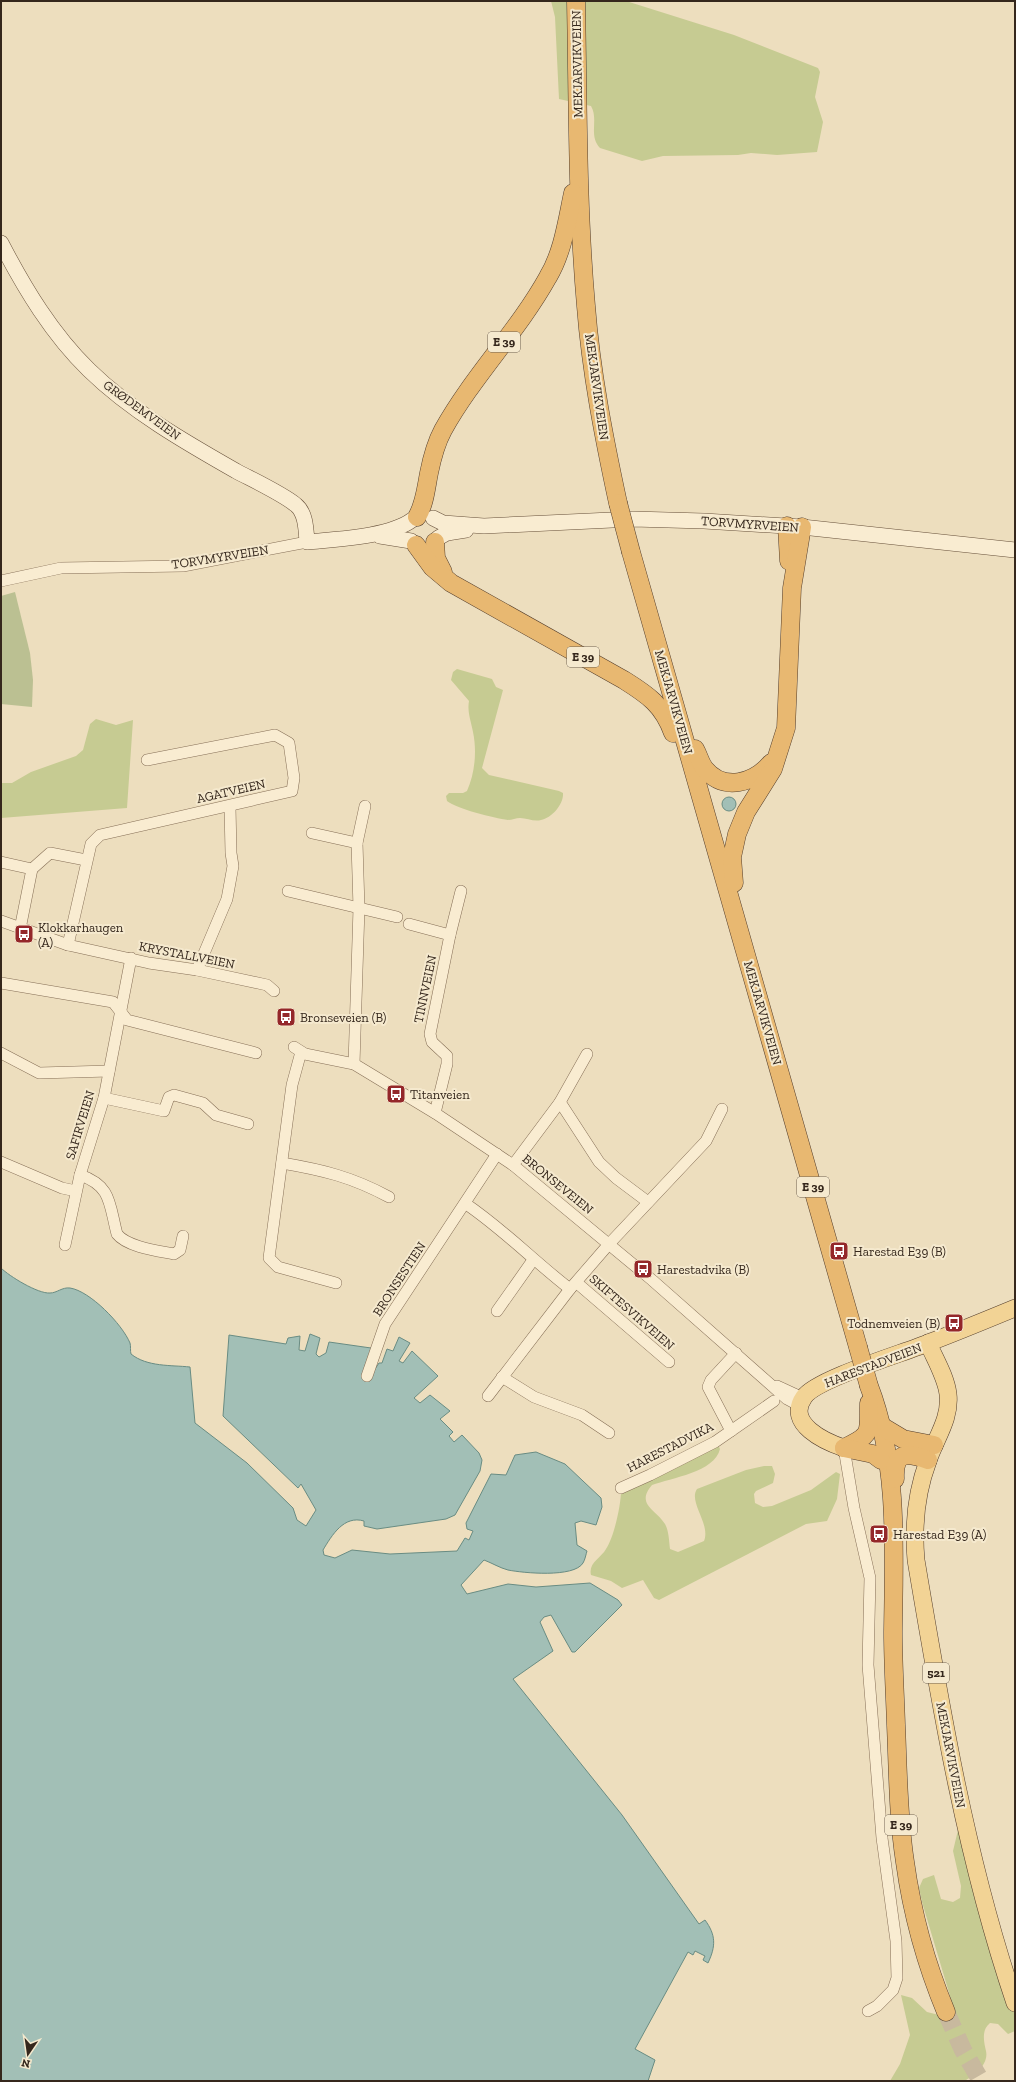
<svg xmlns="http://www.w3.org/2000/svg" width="1016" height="2082" font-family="'Zilla Slab',serif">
	<rect width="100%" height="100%" fill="#eddebe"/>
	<g fill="#c6cb92">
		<path d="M551,1H626L734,35L818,68L820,72L815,97L823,122L817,152L777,155L751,153L738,155L663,156L642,161L600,148C588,135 599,120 591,106L559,99L555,17Z"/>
		<path d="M457,669L492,679L496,687L503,690L482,768L489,775L559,791L563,793C564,804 552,818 541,820C534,822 527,818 520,818C516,818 512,820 508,820C494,818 457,809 447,801L446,796L449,793H463L467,791C475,773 477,751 473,732C471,721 467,712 469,701L451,680L453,672Z"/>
		<path d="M96,719L116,725L133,720L127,808L1,818V783H12L31,772L76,756L83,750L90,724Z"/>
		<path d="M718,1445L720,1449C715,1472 671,1478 652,1485C635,1505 657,1510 665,1524C669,1531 669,1541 670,1549L678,1552L704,1541C711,1524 688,1502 697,1489L746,1470L764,1466H772L775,1474L773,1483L756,1491L754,1494L755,1503L763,1507L772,1506L811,1490L836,1472L840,1474L837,1499L827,1521L806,1524L659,1600L654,1598L643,1580L622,1588L611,1581L591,1575C588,1563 601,1558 606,1549C614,1537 621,1505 621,1491Z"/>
		<path d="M963,1829L1015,1983V2031L1008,2034L998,2024L990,2023C981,2030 984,2042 986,2051C989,2064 974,2076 964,2081C959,2082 900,2081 890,2081L900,2064L910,2035L901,1995L912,1998L927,2012L943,2016L951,2004L950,1996L922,1902L919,1888L923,1879L934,1875L941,1899L953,1902L960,1898L961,1886L953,1851L958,1830Z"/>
	</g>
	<path fill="#bbc092" d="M15,592L30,653L33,680L32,707L1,704V596Z"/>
	<g fill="#a2bfb6" stroke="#698c83">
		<circle cx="729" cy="804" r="7"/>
		<path d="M1,1268C9,1276 38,1294 50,1293C57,1293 62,1287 70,1288C90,1291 122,1324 130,1343C131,1346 130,1351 131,1354C147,1367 171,1365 190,1367L195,1423L247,1463L293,1508L297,1520L306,1526L316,1510L301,1484L298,1488L223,1416L229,1335L286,1344L288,1338L300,1336L299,1350L305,1351L310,1334L320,1338L316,1354L319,1357L326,1353L329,1342L371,1348L369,1378L379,1363H382L387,1349L393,1351L399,1337L410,1343L399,1361L403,1363L412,1351L438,1376L414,1398L420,1403L430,1395L450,1411L440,1419L453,1432L449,1436L454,1442L462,1435L479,1453L482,1460L480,1471L455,1515L446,1519L377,1529L364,1526V1521C344,1515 332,1535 323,1550L324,1555L335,1558L352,1550L390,1554L457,1551L465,1538L469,1540L473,1531L467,1529L466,1523L491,1474L506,1475L515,1455L536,1452L565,1464L601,1498L602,1507L596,1525L581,1521L575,1523L577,1545L587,1551C586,1554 585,1560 583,1563C574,1578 523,1573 508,1570C500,1568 492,1563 484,1560L461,1585L467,1594L508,1584L536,1587L590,1583L618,1600L622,1605L575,1652H572L551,1615L544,1617L540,1622L553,1651L513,1679L622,1815L699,1924L705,1920C716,1935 716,1946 708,1963L703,1960L705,1956L695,1951L693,1955L688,1952L635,2049L655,2060L648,2081H1Z"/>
	</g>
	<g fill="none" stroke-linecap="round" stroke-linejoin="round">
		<path stroke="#c8b99e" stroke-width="18" stroke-dasharray="18 9" stroke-linecap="butt" d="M946,2012L963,2050L981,2081"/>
		<defs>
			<g id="minor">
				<path d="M1,581L61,568L183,566L307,542"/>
				<path d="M312,833L357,843"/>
				<path d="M1,862L32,869L20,929"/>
				<path d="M32,869L50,853L86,860"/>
				<path d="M288,891L397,917"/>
				<path d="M1,921L68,945L149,963L197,970L267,985L274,991"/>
				<path d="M409,924L450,935"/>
				<path d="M68,945L91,844L100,835L292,791L294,778L289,743L275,735L147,760"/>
				<path d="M197,970L227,899L233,866L231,853L230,807"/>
				<path d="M1,983L113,1002L127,1020L256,1053"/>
				<path d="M294,1047L305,1054L354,1064L435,1113L513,1165L652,1280L787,1399L800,1406"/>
				<path d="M301,1052L292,1085L269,1258L278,1267L336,1283"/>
				<path d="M1,1053L39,1073L109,1071"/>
				<path d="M354,1064L359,908L357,843L365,806"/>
				<path d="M104,1098L164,1111L169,1097L174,1095L203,1103L216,1115L248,1124"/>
				<path d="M560,1102L599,1162L616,1178L648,1202"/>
				<path d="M435,1113L447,1064V1056L432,1042L430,1034L450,935L461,891"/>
				<path d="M1,1162L62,1188L76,1191"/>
				<path d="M282,1163C323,1170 352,1177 389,1197"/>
				<path d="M513,1165L560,1102L587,1054"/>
				<path d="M80,1175C112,1186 109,1204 117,1234C127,1247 159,1251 174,1254L180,1250L183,1236"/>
				<path d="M466,1204C503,1229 535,1262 570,1289"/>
				<path d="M65,1245L80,1175L104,1098L131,958"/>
				<path d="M577,1283L669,1362"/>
				<path d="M497,1311L533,1260"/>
				<path d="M367,1376L385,1324L497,1154"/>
				<path d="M502,1377L534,1397L582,1415L609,1433"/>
				<path d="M777,1386L803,1398"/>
				<path d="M488,1396L570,1289L609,1244L706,1141L722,1109"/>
				<path d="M731,1431L708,1387L711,1380L736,1353"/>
				<path d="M844,1448L854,1508L870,1578L868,1665L882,1838L896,1941L897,1978L893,1990L877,2006L868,2011"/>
				<path d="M621,1488L650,1475L715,1442L774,1401"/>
			</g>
			<g id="secondary">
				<path d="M1,243C25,289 52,334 89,370C131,411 185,442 236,471C253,480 283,494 296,505C306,513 306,530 307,542C336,539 389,537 412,520"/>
				<path d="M433,518L443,523L484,526L633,519L704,521L802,527L1015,550"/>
				<path d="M380,536L411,541"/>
				<path d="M438,538L447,533L466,530"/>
			</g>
			<g id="primary">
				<path d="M928,1343C935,1359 946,1377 948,1394C951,1419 935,1439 928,1461C916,1493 913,1526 916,1560C941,1709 966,1859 1015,2003"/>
				<path d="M844,1448C826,1442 785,1424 804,1397C816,1379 904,1353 928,1343C957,1332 986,1320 1015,1308"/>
			</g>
			<g id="trunk">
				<path d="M576,1C578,102 577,205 586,306C591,372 604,438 618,503"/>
				<path d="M417,517C425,503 426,488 429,473C432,458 436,443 443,430C473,376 518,331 548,277C563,252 567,221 573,193"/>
				<path d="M787,526L789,561"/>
				<path d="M435,542L436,558L443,572"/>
				<path d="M416,545L432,567L451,583L624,680C648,695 663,705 673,733"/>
				<path d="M631,552L858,1347"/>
				<path d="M695,749C699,756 700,763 705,769C724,792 754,783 771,763"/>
				<path d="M734,883L732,857L737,834L746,812L773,769L786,728L792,588L802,527"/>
				<path d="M869,1386C899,1464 894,1550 893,1632C893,1663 895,1694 896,1725C898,1770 898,1817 905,1862C912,1913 926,1964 946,2012"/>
				<path d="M883,1427L903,1439L934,1445"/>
				<path d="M844,1448C874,1434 868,1432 869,1403"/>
				<path d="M844,1448L873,1454L881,1460"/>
				<path d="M895,1479C894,1452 905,1452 928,1460"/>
			</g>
		</defs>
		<use href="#minor" stroke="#866f57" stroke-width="12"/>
		<use href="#secondary" stroke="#67503a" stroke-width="16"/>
		<use href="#primary" stroke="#533d2c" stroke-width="18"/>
		<use href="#trunk" stroke="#533d2c" stroke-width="19"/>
		<use href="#minor" stroke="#f9ecd1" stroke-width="11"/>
		<use href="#secondary" stroke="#f9ecd1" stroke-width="15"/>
		<use href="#primary" stroke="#f2d395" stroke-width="17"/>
		<use href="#trunk" stroke="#e8b871" stroke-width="18"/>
		<defs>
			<g id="trunk-bridge">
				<path d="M618,503L631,552"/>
				<path d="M858,1347L869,1386"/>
			</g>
		</defs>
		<use href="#trunk-bridge" stroke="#533d2c" stroke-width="19" stroke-linecap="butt"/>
		<use href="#trunk-bridge" stroke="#e8b871" stroke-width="18"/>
	</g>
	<defs>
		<symbol id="bus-square" viewBox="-11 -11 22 22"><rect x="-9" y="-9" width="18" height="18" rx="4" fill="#94272a" stroke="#f5e9ce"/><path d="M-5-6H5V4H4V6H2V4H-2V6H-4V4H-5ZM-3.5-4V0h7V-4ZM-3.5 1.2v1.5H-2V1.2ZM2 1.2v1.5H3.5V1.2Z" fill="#fff"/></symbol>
	</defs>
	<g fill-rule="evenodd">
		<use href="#bus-square" x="13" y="923" width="22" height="22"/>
		<use href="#bus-square" x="275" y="1006" width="22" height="22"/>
		<use href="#bus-square" x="385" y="1083" width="22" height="22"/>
		<use href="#bus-square" x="828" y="1240" width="22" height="22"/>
		<use href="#bus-square" x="632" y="1258" width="22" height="22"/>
		<use href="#bus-square" x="943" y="1312" width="22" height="22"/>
		<use href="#bus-square" x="868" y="1523" width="22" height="22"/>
	</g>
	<g text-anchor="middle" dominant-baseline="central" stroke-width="4" stroke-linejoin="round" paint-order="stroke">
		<g fill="#f5e9ce" stroke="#6f6151" stroke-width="1">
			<rect x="488" y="332" width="32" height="20" rx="3"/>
			<rect x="567" y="647" width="32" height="20" rx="3"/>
			<rect x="797" y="1177" width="32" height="20" rx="3"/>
			<rect x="923" y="1663" width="26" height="20" rx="3"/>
			<rect x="885" y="1815" width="32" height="20" rx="3"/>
		</g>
		<g font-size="12" font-weight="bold" fill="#35271c">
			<text x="504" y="342">E 39</text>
			<text x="583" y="657">E 39</text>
			<text x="813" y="1187">E 39</text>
			<text x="936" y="1673">521</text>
			<text x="901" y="1825">E 39</text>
		</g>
		<g font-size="13" fill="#35271c" stroke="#f5e9ce">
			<text transform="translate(577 64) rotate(-91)">MEKJARVIKVEIEN</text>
			<text transform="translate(597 387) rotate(82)">MEKJARVIKVEIEN</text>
			<text transform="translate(142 410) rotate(36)">GRØDEMVEIEN</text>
			<text transform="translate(750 524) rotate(4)">TORVMYRVEIEN</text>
			<text transform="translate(220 557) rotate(-9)">TORVMYRVEIEN</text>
			<text transform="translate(674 702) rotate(74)">MEKJARVIKVEIEN</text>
			<text transform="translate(231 791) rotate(-13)">AGATVEIEN</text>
			<text transform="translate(187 955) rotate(11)">KRYSTALLVEIEN</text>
			<text transform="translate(425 989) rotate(-78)">TINNVEIEN</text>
			<text transform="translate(763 1013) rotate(74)">MEKJARVIKVEIEN</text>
			<text transform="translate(80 1125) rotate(-73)">SAFIRVEIEN</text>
			<text transform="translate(558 1184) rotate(39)">BRONSEVEIEN</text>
			<text transform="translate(399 1279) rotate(-57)">BRONSESTIEN</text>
			<text transform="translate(632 1312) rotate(41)">SKIFTESVIKVEIEN</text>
			<text transform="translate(873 1365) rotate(-21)">HARESTADVEIEN</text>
			<text transform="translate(670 1447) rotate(-27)">HARESTADVIKA</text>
			<text transform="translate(951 1755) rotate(79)">MEKJARVIKVEIEN</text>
		</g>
		<g font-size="13" fill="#35271c" stroke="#f5e9ce" text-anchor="start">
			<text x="38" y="927">Klokkarhaugen<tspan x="38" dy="15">(A)</tspan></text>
			<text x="300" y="1017">Bronseveien (B)</text>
			<text x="410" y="1094">Titanveien</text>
			<text x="853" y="1251">Harestad E39 (B)</text>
			<text x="657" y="1269">Harestadvika (B)</text>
			<text x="940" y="1323" text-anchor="end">Todnemveien (B)</text>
			<text x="893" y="1534">Harestad E39 (A)</text>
		</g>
	</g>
	<rect width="1016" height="2082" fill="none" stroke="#35271c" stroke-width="4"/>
	<g transform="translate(28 2054) rotate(193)" stroke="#f5e9ce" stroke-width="3" paint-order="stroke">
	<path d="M0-3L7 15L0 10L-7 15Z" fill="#35271c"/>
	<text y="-6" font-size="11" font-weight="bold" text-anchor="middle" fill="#35271c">N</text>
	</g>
</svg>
